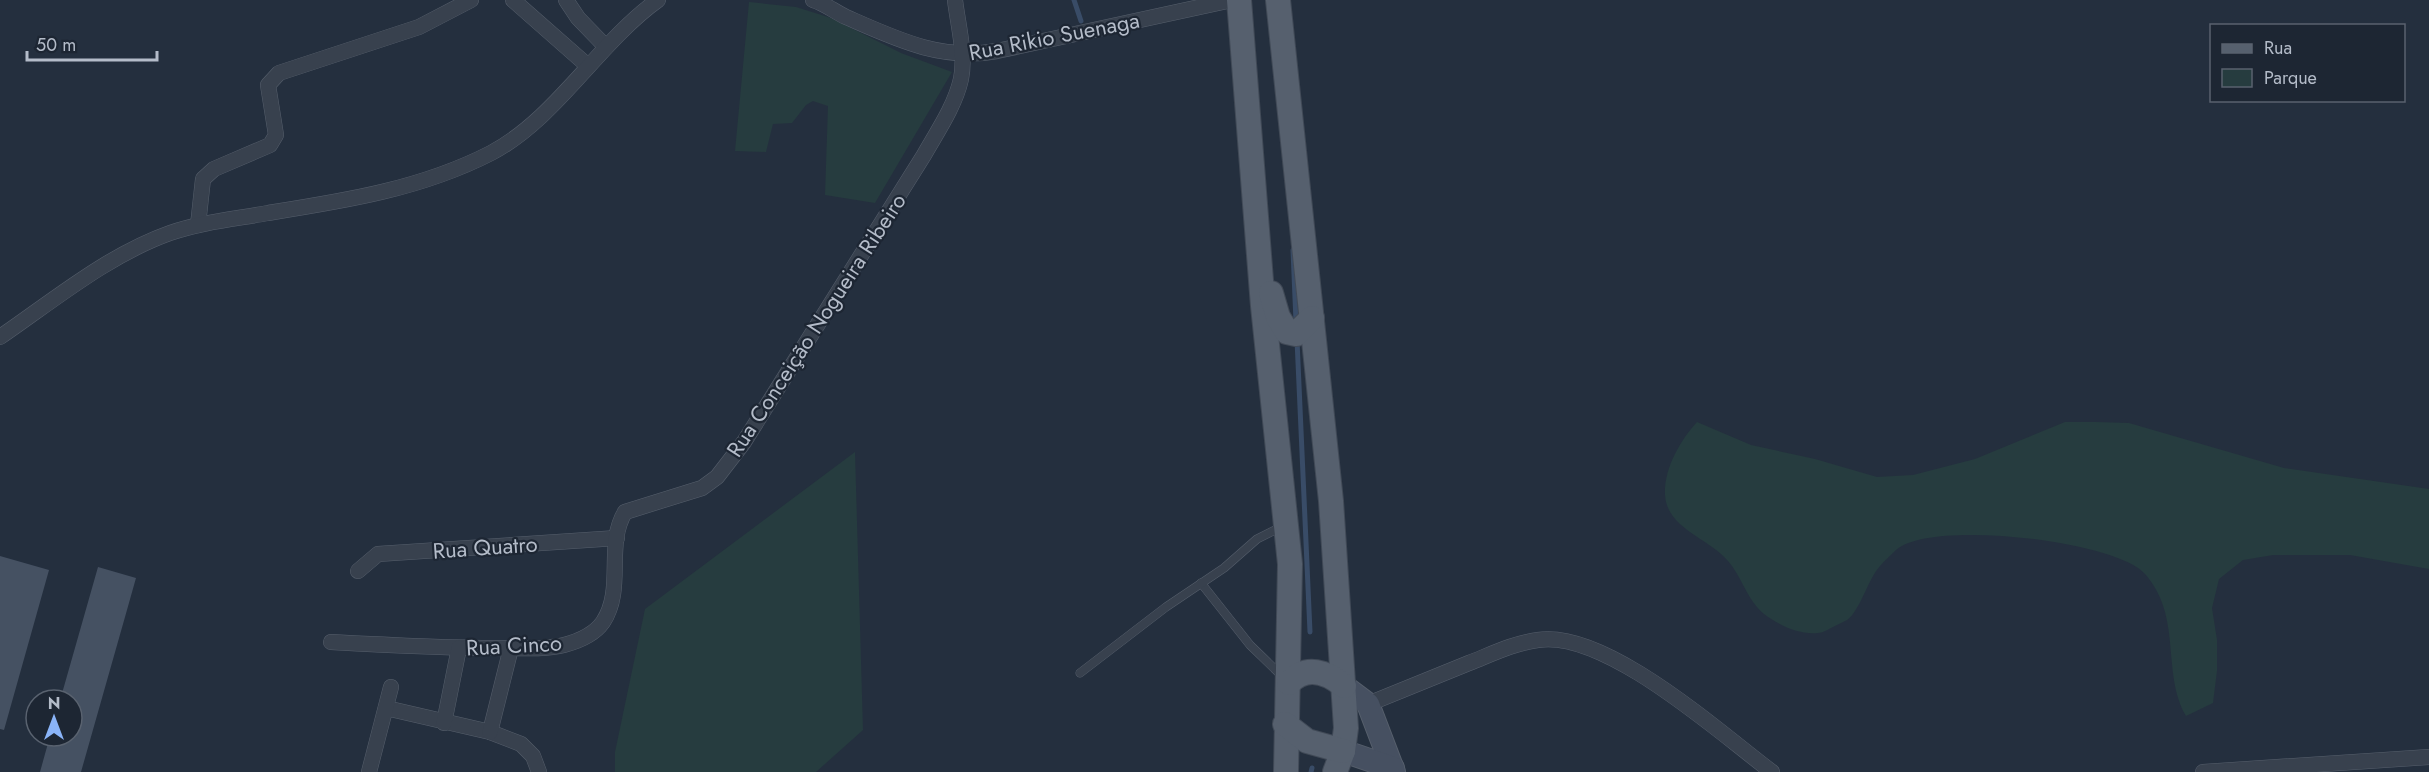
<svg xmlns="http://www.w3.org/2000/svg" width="2429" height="772" font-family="Jost,sans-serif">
	<rect width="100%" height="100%" fill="#242f3e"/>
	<g fill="#263c3f">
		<path d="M749,2L796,7L831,18L901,53L952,72L875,203L825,195L828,106L813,101L806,105L792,123L773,124L766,152L735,151Z"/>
		<path d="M1697,422L1751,445L1815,459L1877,477L1913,475L1975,459L2065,422H2096L2129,423L2284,468L2429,489V569L2350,555H2273L2243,560L2219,579L2212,608L2217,640V671L2213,703L2186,716C2161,672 2183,617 2145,574C2115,540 1929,519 1896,550C1891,555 1885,560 1880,566C1868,579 1860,611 1847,620C1842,623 1836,625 1831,628C1827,630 1822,633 1818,633C1799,635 1779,625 1764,614C1747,600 1742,577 1728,561C1709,538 1667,529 1665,495C1664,468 1680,441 1697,422Z"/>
		<path d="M855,452L863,730L816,772H615V752L645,609Z"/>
	</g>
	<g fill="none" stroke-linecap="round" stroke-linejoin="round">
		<g stroke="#394c67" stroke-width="5">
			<path d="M1074,0L1081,21"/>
			<path d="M1293,250L1296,322"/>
			<path d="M1297,340L1310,632"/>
			<path d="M1311,772L1312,768"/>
		</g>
	</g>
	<g fill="#455162">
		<path d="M0,556L49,570L4,730L0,729Z"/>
		<path d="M98,567L136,578L125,617L81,772H40L50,736H72V700L61,697Z"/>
	</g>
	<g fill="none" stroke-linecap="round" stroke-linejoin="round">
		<defs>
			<g id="lane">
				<path d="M1201,583L1250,645L1283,677"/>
				<path d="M1080,673L1166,607L1224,568L1257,539L1283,526"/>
			</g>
			<g id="street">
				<path d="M513,0L588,66"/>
				<path d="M566,0L578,18L606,47"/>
				<path d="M813,0C824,3 835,12 846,17C896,39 941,61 997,51L1232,0"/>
				<path d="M198,225L203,179L214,169L270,145L276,135L268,85L279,73L419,27L471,0"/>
				<path d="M0,337C54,300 108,255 170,233C202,222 235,219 268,213C344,201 421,189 491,153C556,119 598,43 658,0"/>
				<path d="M358,571L378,554L617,538"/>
				<path d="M331,642C386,645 441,648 496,648C517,648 544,650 564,645C579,641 594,635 603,622C625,589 605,545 625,512L702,488L717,477L744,442L924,155C937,132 955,106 961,79C966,54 958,25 955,0"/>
				<path d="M1368,704C1402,690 1435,677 1469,663C1492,654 1514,643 1538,640C1605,629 1720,733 1772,772"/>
				<path d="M386,708L490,732L521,744L533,756L539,772"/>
				<path d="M444,723L459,648"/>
				<path d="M490,732L511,648"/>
				<path d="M369,772L391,687"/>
				<path d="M2203,772L2429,757"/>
			</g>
			<g id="secondary">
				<path d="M1344,686L1368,704L1394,772"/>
				<path d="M1343,751L1393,768"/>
			</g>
			<g id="primary">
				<path d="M1239,0L1263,306L1290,564L1286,772"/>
				<path d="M1278,0L1331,501L1346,728L1343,751L1335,772"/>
				<path d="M1271,293L1278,317L1287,332L1296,334L1312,318"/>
				<path d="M1289,683C1306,664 1327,672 1344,686"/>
				<path d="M1285,724L1307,741L1343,751"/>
			</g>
		</defs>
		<use href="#lane" stroke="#565f6c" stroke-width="9"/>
		<use href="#street" stroke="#565f6c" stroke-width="16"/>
		<use href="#secondary" stroke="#565f6c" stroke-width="24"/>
		<use href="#primary" stroke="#414a57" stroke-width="26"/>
		<use href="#lane" stroke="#38414e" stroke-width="8"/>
		<use href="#street" stroke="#38414e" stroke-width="15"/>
		<use href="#secondary" stroke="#465061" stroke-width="22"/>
		<use href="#primary" stroke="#56606e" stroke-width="24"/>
	</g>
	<g text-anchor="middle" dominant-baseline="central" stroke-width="4.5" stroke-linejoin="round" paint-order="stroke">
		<g font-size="22" fill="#b4bcc9" stroke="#1d2633">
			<text transform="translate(1054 36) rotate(-11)">Rua Rikio Suenaga</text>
			<text transform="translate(816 325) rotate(-57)">Rua Conceição Nogueira Ribeiro</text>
			<text transform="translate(485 547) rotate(-4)">Rua Quatro</text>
			<text transform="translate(514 645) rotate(-3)">Rua Cinco</text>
		</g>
	</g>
	<rect x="2210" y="24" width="195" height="78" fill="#1d2633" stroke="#59626f" stroke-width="1.5"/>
	<rect x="2222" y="44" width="30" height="9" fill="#56606e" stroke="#59626f" stroke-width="1.5"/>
	<text x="2264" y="54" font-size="18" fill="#b4bcc9">Rua</text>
	<rect x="2222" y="69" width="30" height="18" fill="#263c3f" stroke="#59626f" stroke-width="1.5"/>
	<text x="2264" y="84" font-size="18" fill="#b4bcc9">Parque</text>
	<g transform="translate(54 718)"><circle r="28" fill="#1d2633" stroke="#59626f" stroke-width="1.5"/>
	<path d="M0-4.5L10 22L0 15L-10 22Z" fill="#8ab4f8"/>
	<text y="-9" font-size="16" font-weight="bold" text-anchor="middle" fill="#b4bcc9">N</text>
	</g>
	<path d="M27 51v9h130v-9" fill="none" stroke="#b4bcc9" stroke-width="3"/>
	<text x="36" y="51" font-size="18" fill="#b4bcc9" stroke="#1d2633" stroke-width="4.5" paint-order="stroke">50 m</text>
</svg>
